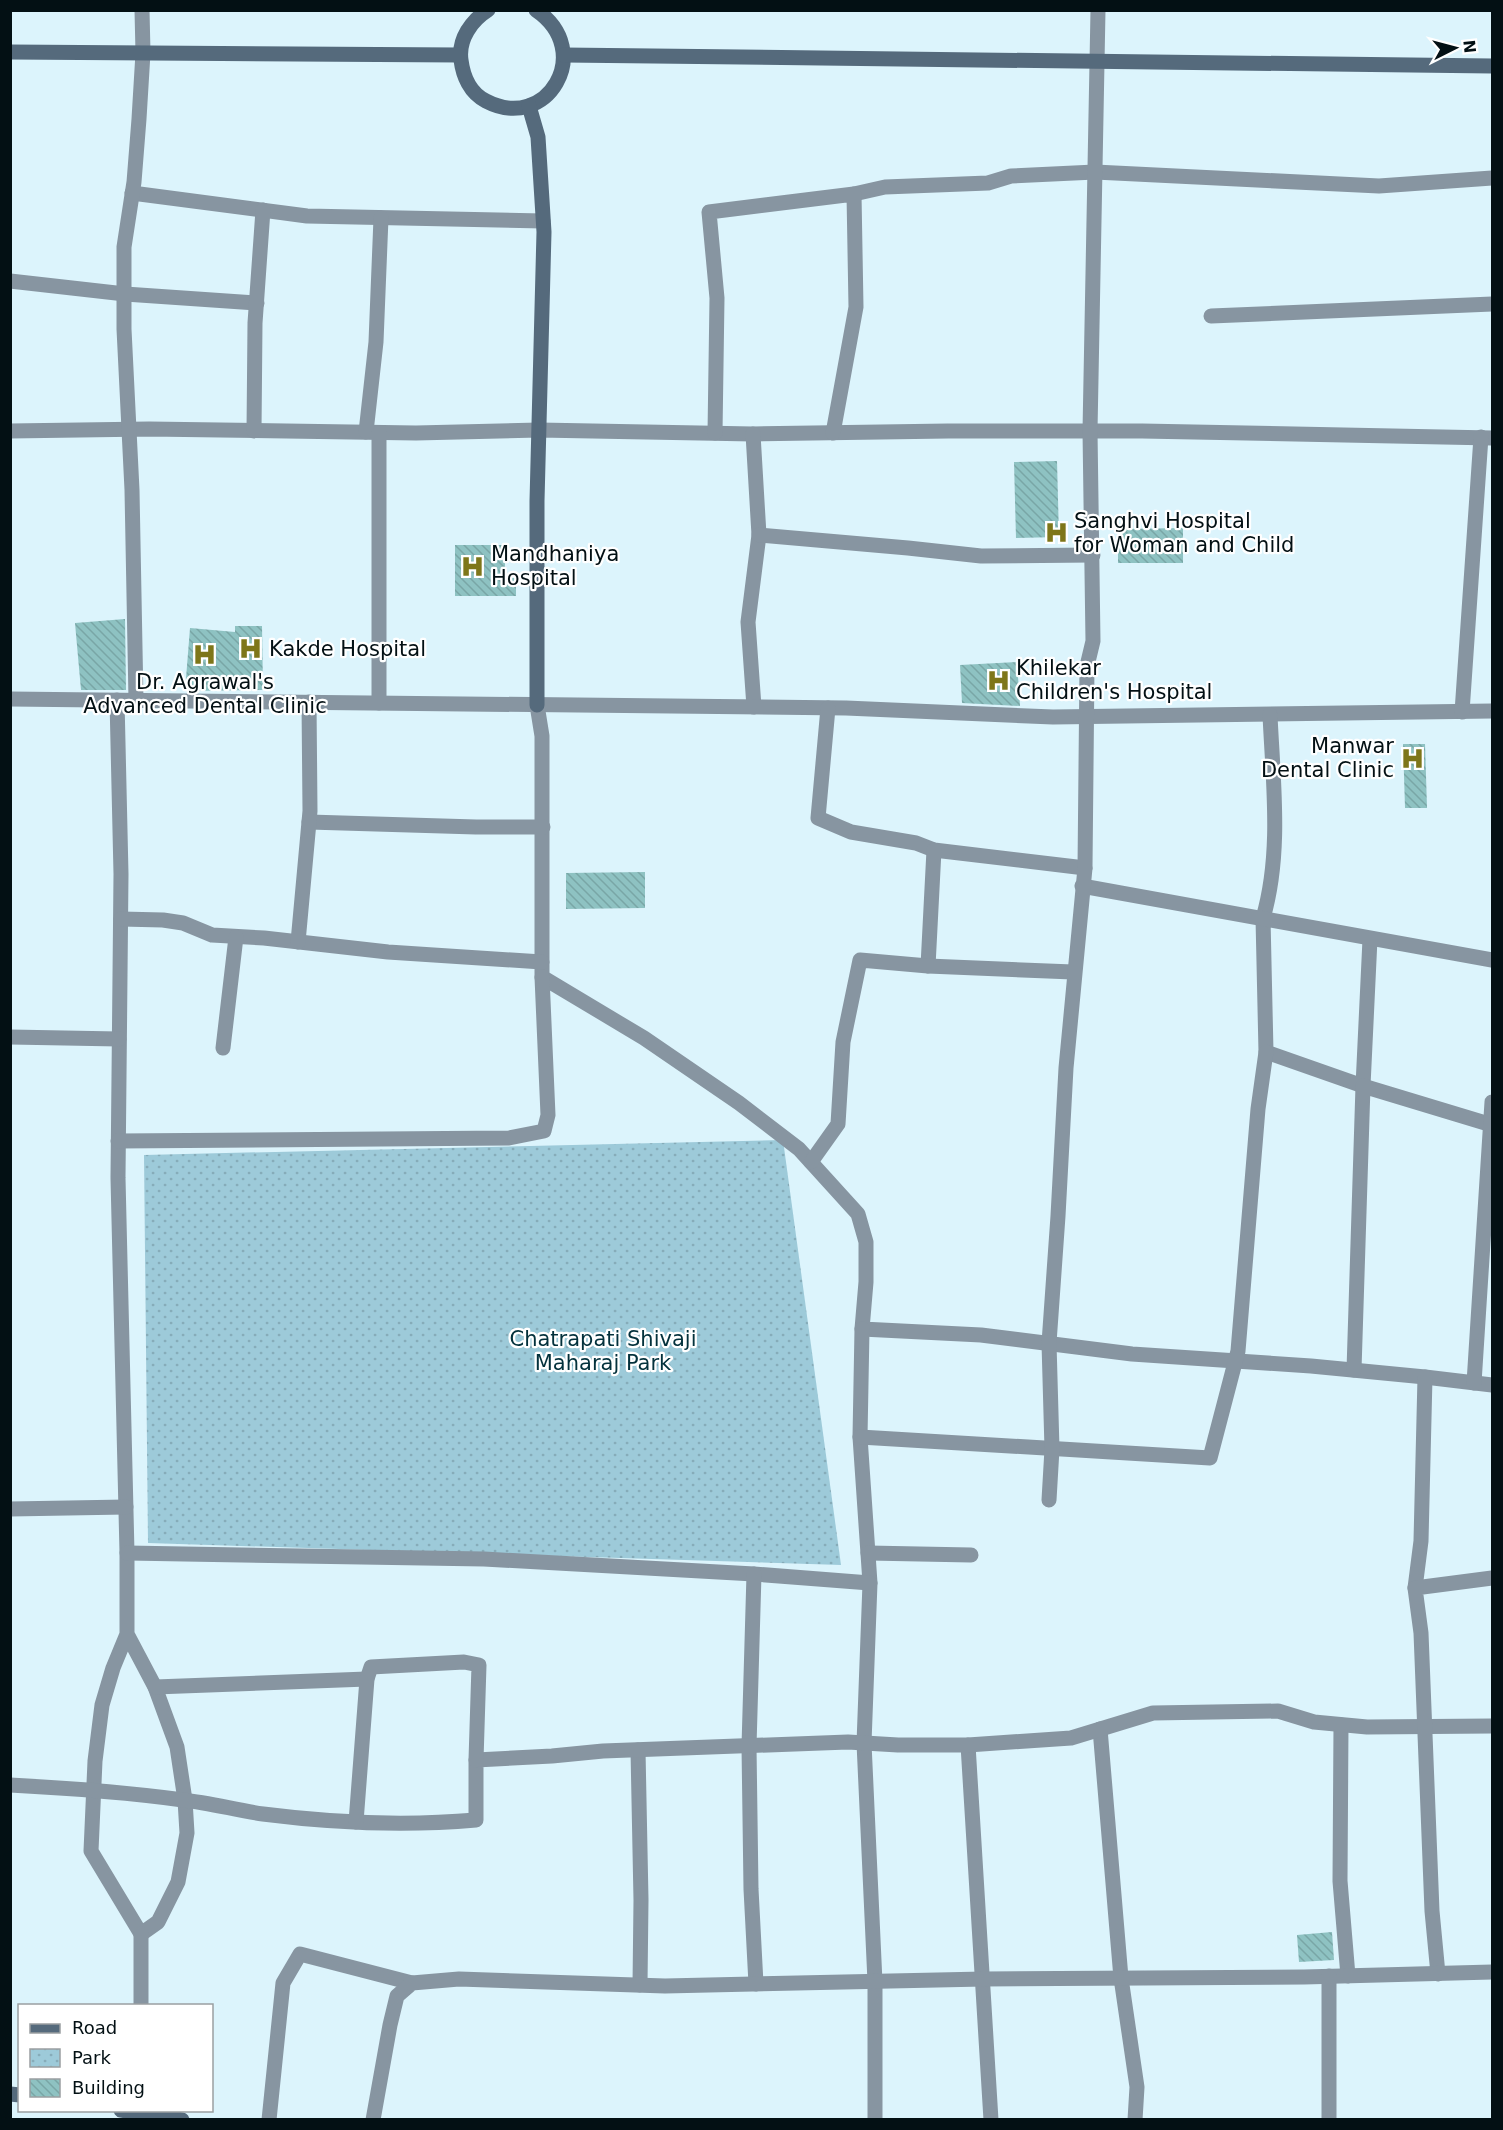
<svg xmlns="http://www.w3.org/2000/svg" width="1503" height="2130" font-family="'DejaVu Sans',sans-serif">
	<defs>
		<pattern id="park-dots" width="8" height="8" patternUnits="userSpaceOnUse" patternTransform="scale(1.5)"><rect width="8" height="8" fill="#9dcad9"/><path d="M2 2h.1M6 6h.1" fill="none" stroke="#86acb9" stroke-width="1.8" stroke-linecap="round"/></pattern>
		<pattern id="building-back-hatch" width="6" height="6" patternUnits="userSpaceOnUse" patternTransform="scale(1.5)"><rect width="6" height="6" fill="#8ec2c2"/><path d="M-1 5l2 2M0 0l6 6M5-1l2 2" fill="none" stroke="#79a6a6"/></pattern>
	</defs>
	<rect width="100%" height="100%" fill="#dcf4fc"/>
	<path fill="url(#park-dots)" d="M783,1140L841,1565L148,1543L144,1155Z"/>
	<g fill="url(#building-back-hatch)">
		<path d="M1057,461L1059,537L1016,538L1014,462Z"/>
		<path d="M1183,528V563H1118V529Z"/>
		<path d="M455,545H505V578H516V596H455Z"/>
		<path d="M125,619L126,690H81L75,623Z"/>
		<path d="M235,626H262L263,690L185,691L190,628L235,632Z"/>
		<path d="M1017,662L1020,706L962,703L960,665Z"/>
		<path d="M1403,744H1425L1427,808H1405Z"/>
		<path d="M645,872V908L566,909V873Z"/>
		<path d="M1332,1932L1334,1960L1299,1962L1297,1935Z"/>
	</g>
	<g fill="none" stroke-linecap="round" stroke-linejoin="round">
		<g stroke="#8795a1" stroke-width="15">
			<path d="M132,193L307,216L543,221"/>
			<path d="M854,194L885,187L988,183L1011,176L1095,172L1379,186L1492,178"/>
			<path d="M10,281L125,294L257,303"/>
			<path d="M1211,316L1492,304"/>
			<path d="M10,431L149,429L416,433L539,430L753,434L948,431H1142L1492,438"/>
			<path d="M254,431L255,323L263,210"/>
			<path d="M366,432L376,342L381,218"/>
			<path d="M715,433L717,298L709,212L854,194L856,307L833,433"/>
			<path d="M753,434L759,535L748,622L754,707"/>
			<path d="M759,535L908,548L981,556L1093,555"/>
			<path d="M10,699L846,708L1053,717L1492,711"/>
			<path d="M117,700L121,874L118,1178L127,1553V1634L155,1687L177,1747L185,1800L187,1833L178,1882L158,1922L141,1934L91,1851L95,1761L102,1705L113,1668L127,1634"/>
			<path d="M136,700L132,490L124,329V247L134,182L139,119L143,53L142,10"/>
			<path d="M379,703V433"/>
			<path d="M537,705L542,736V977L644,1038L739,1103L799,1149L858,1214L866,1242V1282L862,1329L981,1335L1132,1354L1311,1366L1425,1377L1492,1385"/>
			<path d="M828,708L818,818L851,832L916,843L934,850L1085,868"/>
			<path d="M1462,712L1481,437"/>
			<path d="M1270,715C1273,782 1282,853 1263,918L1266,1052L1363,1086L1370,939"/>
			<path d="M309,822L476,827H543"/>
			<path d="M1082,886L1492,960"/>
			<path d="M121,919L163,920L183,923L212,935L264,938L388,952L542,962"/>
			<path d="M298,942L310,811L309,702"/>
			<path d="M928,966L934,850"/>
			<path d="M10,1037L119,1039"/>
			<path d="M223,1048L236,937"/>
			<path d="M118,1141L509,1138L544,1131L548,1115L542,977"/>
			<path d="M811,1162L838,1124L843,1042L860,960L928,966L1073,972"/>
			<path d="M862,1329L860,1437L870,1583L864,1743L875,1982V2120"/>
			<path d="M1354,1370L1363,1086L1492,1125"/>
			<path d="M1474,1383L1492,1102"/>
			<path d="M860,1437L1210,1458L1238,1351L1258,1109L1266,1052"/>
			<path d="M1049,1500L1052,1449L1049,1343L1058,1216L1066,1068L1085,868L1087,666L1093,641L1090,431L1098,10"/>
			<path d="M10,1509L126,1507"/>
			<path d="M127,1553L484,1559L754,1574L870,1583"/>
			<path d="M868,1553L971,1555"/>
			<path d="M754,1574L749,1746L751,1889L756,1984"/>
			<path d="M1415,1588L1421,1541L1425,1377"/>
			<path d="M155,1687L367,1679"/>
			<path d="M1341,1725L1340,1881L1348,1976"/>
			<path d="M1100,1729L1121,1978L1137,2087L1135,2120"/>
			<path d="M968,1745L991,2120"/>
			<path d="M638,1750L641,1900L640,1985"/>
			<path d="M10,1785C68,1788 125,1792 183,1800C210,1803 236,1810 263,1814C333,1823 406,1826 476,1820V1760L552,1756L603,1751L848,1742L898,1745H968L1071,1738L1153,1713L1278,1711L1314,1722L1367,1727L1492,1726"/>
			<path d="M356,1822L367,1679L371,1667L464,1662L479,1665L476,1760"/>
			<path d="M1438,1974L1432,1911L1421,1633L1415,1588L1492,1578"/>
			<path d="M141,2006V1934"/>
			<path d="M269,2120L283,1983L300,1954L412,1983"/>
			<path d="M373,2120L390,2025L397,1996L412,1983L459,1979L665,1986L984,1979L1304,1977L1492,1972"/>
			<path d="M1329,2120V1976"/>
		</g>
		<g stroke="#556a7c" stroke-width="15">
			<path d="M488,10C472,20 458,39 461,60C463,76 470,93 486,101C547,133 596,51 536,10"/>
			<path d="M10,52L460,55"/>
			<path d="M564,55L1492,66"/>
			<path d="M529,106L538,137L544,232L537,501V705"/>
			<path d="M10,2094L20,2095"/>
			<path d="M121,2110L182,2120"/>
		</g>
	</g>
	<defs>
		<symbol id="hospital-bare" viewBox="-9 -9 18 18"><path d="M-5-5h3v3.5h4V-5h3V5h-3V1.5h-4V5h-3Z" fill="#7e7619" stroke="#fff" stroke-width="2.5" paint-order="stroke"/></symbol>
	</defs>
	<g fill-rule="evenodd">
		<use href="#hospital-bare" x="1040" y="516" width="33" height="33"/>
		<use href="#hospital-bare" x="456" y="550" width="33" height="33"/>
		<use href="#hospital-bare" x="234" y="632" width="33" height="33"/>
		<use href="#hospital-bare" x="188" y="638" width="33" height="33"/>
		<use href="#hospital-bare" x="982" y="664" width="33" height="33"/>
		<use href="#hospital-bare" x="1396" y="742" width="33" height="33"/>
	</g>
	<g text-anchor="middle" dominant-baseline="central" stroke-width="4.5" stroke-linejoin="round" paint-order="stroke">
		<g font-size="21" fill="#031014" stroke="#fff" text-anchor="start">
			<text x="1074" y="521">Sanghvi Hospital<tspan x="1074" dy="24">for Woman and Child</tspan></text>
			<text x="491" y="554">Mandhaniya<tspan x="491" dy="24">Hospital</tspan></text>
			<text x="269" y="649">Kakde Hospital</text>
			<text x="1016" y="668">Khilekar<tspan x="1016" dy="24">Children's Hospital</tspan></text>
			<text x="205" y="682" text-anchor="middle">Dr. Agrawal's<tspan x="205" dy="24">Advanced Dental Clinic</tspan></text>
			<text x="1394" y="746" text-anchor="end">Manwar<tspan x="1394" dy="24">Dental Clinic</tspan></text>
		</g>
		<g font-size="21" fill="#03313c" stroke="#fff">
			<text x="603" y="1339">Chatrapati Shivaji<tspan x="603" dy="24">Maharaj Park</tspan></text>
		</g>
	</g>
	<rect width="1503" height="2130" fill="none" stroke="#031014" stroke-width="24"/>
	<rect x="18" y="2004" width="195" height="108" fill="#ffffff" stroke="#9a9fa1" stroke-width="1.5"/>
	<rect x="30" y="2024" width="30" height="9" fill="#556a7c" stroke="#9a9fa1" stroke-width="1.5"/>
	<text x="72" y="2034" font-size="18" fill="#031014">Road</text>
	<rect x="30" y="2049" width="30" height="18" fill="url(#park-dots)" stroke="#9a9fa1" stroke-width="1.5"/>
	<text x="72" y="2064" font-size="18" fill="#031014">Park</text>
	<rect x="30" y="2079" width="30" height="18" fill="url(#building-back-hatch)" stroke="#9a9fa1" stroke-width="1.5"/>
	<text x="72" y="2094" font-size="18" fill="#031014">Building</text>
	<g transform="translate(1455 48) rotate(84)" stroke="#ffffff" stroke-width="4.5" paint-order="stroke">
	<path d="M0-4.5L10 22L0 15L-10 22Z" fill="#031014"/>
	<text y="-9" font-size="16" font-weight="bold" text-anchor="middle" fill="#031014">N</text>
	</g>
</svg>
